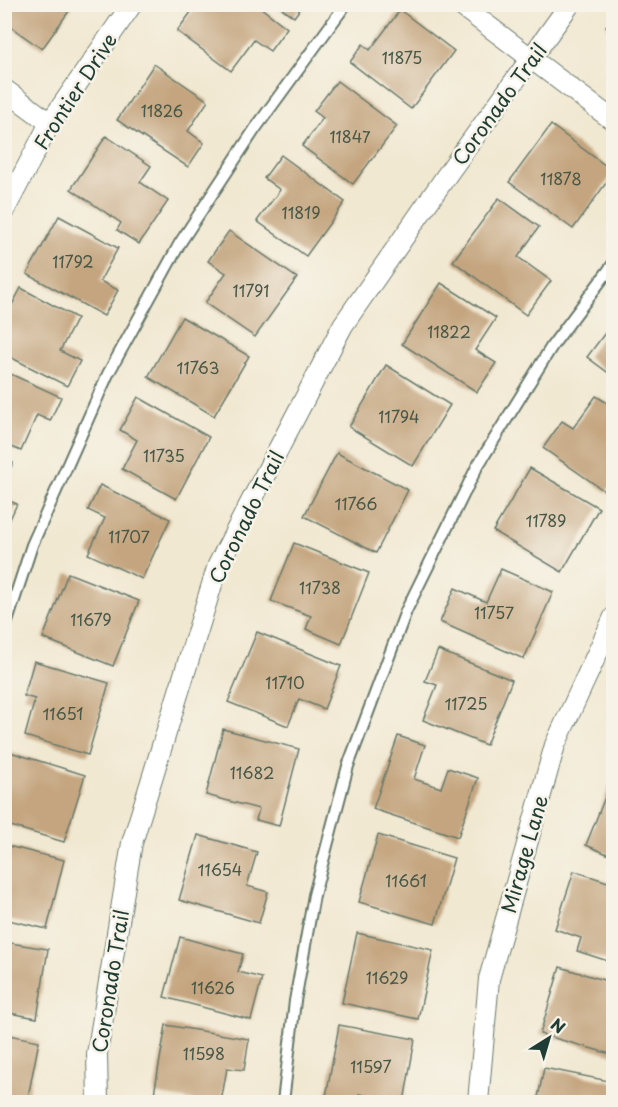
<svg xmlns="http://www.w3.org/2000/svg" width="618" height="1107" font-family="'Playpen Sans',sans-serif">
	<rect width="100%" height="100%" fill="#f7f3e8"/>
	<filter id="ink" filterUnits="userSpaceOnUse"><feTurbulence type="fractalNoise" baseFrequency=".0167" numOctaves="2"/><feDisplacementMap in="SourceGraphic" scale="12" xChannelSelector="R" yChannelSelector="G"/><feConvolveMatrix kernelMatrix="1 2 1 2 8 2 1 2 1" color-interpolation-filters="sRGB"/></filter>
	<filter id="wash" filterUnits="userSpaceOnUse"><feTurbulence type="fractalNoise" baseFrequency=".008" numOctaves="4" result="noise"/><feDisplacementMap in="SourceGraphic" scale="24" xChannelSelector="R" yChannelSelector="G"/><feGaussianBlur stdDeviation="1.35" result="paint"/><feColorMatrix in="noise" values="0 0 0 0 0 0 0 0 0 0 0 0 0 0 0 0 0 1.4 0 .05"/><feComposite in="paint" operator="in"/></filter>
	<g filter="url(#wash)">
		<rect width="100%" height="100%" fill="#f1e8d1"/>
		<g id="blocks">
			<g fill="#c4a57f">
				<path d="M4,4H74L42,49L4,22Z"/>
				<path d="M197,4H256L287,28L270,51L254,40L231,71L177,31Z"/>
				<path d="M277,5H303L294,17Z"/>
				<path d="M400,10L454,51L411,109L350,62L363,44L370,50Z"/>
				<path d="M614,16V32L606,26Z"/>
				<path d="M154,64L208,101L188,131L204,143L188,167L117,120Z"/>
				<path d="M337,81L397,126L353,184L302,146L323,118L314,111Z"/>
				<path d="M551,125L614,172L573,229L509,182Z"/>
				<path d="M106,136L151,166L140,182L168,201L139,244L117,230L121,223L71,189Z"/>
				<path d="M281,155L345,202L306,256L257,221L280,190L264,178Z"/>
				<path d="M499,198L539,227L518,257L551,281L526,315L453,261Z"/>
				<path d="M59,216L118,248L100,281L118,290L104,316L27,274Z"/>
				<path d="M229,231L297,278L255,337L205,303L226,273L208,261Z"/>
				<path d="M441,283L496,318L475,350L496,363L477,392L402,344Z"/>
				<path d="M21,288L77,318L60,351L80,361L67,386L4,354V320Z"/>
				<path d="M182,317L249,356L214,416L148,377Z"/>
				<path d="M608,329L614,333V377L587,357Z"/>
				<path d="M386,365L450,405L413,466L349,427Z"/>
				<path d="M4,371L61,397L50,421L37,415L21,451L4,444Z"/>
				<path d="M596,396L614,407V482L606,492L543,448L562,421L573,428Z"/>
				<path d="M138,397L209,437L176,499L122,469L137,440L120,430Z"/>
				<path d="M337,453L408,490L376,553L304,516Z"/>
				<path d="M4,460L13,463L4,482Z"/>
				<path d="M530,468L599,508L562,572L493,531Z"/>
				<path d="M100,485L170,519L142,579L88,554L105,518L88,510Z"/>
				<path d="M4,499L17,504L4,532Z"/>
				<path d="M294,543L369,573L341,644L306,629L311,616L271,601Z"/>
				<path d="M501,569L553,592L524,659L440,622L455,588L486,602Z"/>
				<path d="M68,573L139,601L113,666L43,638Z"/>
				<path d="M257,632L341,666L324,709L299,699L288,726L228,702Z"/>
				<path d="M438,650L512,680L486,745L423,720L437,685L425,681Z"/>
				<path d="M34,661L109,683L88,755L25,736L35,699L24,696Z"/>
				<path d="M223,729L299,749L279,826L256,820L259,809L206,795Z"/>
				<path d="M398,736L425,745L414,779L441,788L448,768L478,778L458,837L373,809Z"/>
				<path d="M10,752L85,775L64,842L4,824V769Z"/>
				<path d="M613,777H614V857L586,845Z"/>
				<path d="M198,835L257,852L247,886L268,892L259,923L179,900Z"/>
				<path d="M378,835L454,858L435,924L359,902Z"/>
				<path d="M4,845L64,860L47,929L4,919Z"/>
				<path d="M574,871L614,884V963L577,951L581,938L555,929Z"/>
				<path d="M357,933L433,950L418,1019L342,1003Z"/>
				<path d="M180,937L243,954L238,972L262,978L251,1020L164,997Z"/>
				<path d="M4,942L48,949L37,1018L4,1012Z"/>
				<path d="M560,967L614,983V1055L540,1034Z"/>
				<path d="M166,1025L249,1039L244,1070L227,1068L221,1102H200L154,1094Z"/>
				<path d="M339,1025L415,1039L404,1102L359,1094L358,1102H325Z"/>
				<path d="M4,1034L39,1041L27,1102L4,1099Z"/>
				<path d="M544,1068L614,1082V1102H537Z"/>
			</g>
		</g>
	</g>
	<g filter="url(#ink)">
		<use href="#blocks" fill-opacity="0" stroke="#68796b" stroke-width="1.5"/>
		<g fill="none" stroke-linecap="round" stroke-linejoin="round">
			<defs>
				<g id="service">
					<path d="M4,631L32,545L108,374L180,243L255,129L346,4"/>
					<path d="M283,1102L295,1001L314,895L348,766L406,611L477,467L552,346L614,263"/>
				</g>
				<g id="minor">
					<path d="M459,4L614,121"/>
					<path d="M4,89L50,123"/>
					<path d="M4,211L50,123L132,4"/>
					<path d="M98,1102L97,1054L132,843L218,565L343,325L449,172L570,4"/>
					<path d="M478,1102L489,979L555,745L614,617"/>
				</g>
			</defs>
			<use href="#service" stroke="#68796b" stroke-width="14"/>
			<use href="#minor" stroke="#68796b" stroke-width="22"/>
			<use href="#service" stroke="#fff" stroke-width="10"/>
			<use href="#minor" stroke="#fff" stroke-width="20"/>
		</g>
	</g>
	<g text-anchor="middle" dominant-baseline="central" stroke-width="5" stroke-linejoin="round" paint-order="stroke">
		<g font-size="16" fill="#485747">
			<text x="402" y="57">11875</text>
			<text x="162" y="110">11826</text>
			<text x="350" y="136">11847</text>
			<text x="561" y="178">11878</text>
			<text x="301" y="212">11819</text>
			<text x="73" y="261">11792</text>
			<text x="251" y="290">11791</text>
			<text x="449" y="331">11822</text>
			<text x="198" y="367">11763</text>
			<text x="399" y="416">11794</text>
			<text x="164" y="455">11735</text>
			<text x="356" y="503">11766</text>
			<text x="546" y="520">11789</text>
			<text x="129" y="536">11707</text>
			<text x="320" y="587">11738</text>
			<text x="494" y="612">11757</text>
			<text x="91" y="619">11679</text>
			<text x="285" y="682">11710</text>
			<text x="466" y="703">11725</text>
			<text x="63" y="713">11651</text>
			<text x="252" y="772">11682</text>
			<text x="220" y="869">11654</text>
			<text x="406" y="880">11661</text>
			<text x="387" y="977">11629</text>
			<text x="213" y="987">11626</text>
			<text x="204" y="1053">11598</text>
			<text x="371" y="1066">11597</text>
		</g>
		<g font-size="20" fill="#1f3d34" stroke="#f7f3e8">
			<text transform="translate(75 91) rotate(-57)">Frontier Drive</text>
			<text transform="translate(499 104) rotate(-54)">Coronado Trail</text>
			<text transform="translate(246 517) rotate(-64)">Coronado Trail</text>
			<text transform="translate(524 854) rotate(-74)">Mirage Lane</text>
			<text transform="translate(110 981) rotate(-81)">Coronado Trail</text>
		</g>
	</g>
	<rect width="618" height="1107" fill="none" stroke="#f7f3e8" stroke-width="24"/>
	<g transform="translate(549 1038) rotate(37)" stroke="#f7f3e8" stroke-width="4.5" paint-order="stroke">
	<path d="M0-4.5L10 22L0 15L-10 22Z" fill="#1f3d34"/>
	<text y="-9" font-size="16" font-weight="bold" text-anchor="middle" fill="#1f3d34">N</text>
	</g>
</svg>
